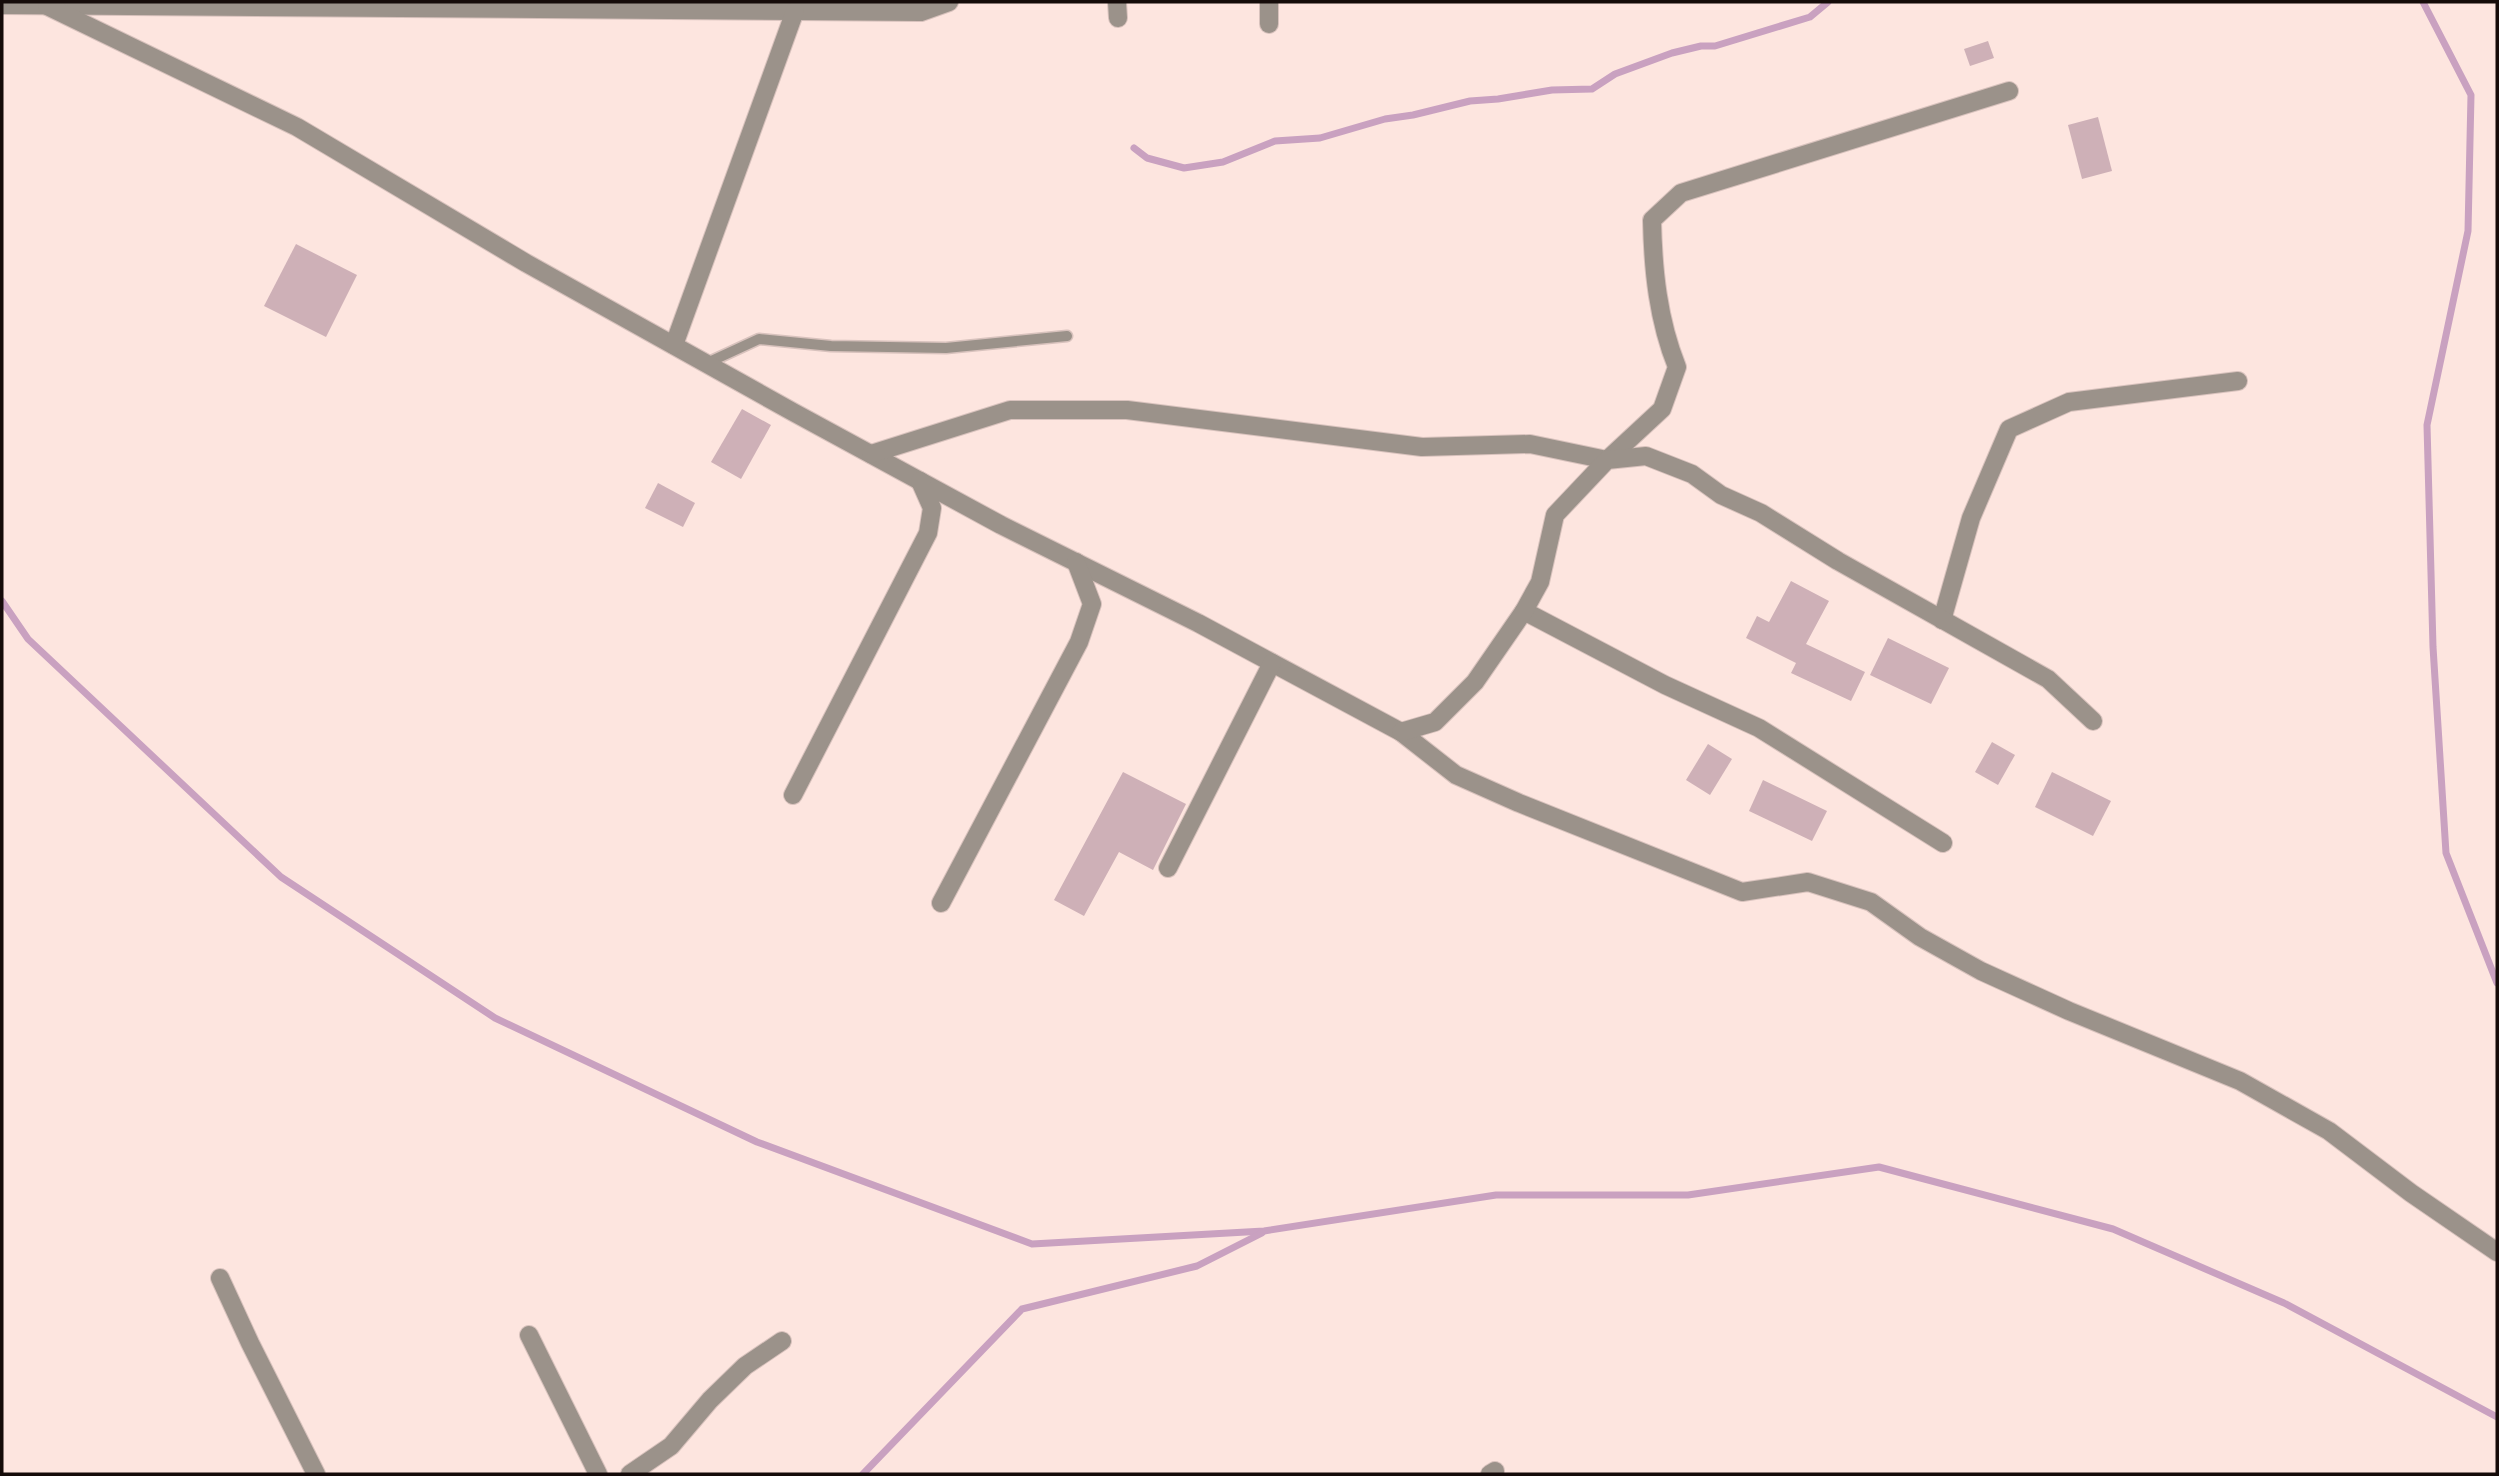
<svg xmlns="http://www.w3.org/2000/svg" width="2499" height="1476" font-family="Manrope,sans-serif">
	<rect width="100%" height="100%" fill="#fde5df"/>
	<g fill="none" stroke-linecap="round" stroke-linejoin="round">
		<g stroke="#c9a1c0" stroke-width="7">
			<path d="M2423,2L2471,95L2468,231L2427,425L2433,647L2446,853L2497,983"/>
			<path d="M1134,148L1147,158L1184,168L1223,162L1275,141L1320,138L1385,119L1413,115L1470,101L1498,99L1552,90L1592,89L1615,74L1672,53L1701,46H1715L1810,17L1828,2"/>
			<path d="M2,601L28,639L281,877L495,1018L757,1142L1032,1244L1264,1231L1496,1195H1688L1879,1167L2113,1229L2284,1303L2497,1417"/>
			<path d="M863,1474L1022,1309L1197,1266L1262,1233"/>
		</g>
	</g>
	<g fill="#ceb0b7">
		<path d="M1988,41L1994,58L1970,66L1964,49Z"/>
		<path d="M2098,117L2112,171L2082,179L2068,125Z"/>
		<path d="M296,244L357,275L326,337L264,306Z"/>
		<path d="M742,409L771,425L741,479L711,462Z"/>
		<path d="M658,483L695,503L683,527L645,508Z"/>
		<path d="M1791,581L1829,601L1806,644L1865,672L1851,701L1791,673L1796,663L1746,638L1757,616L1769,622Z"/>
		<path d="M1888,638L1949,668L1931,704L1870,675Z"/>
		<path d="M1992,742L2015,755L1998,785L1975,772Z"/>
		<path d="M1708,744L1732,759L1710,795L1686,780Z"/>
		<path d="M1123,772L1186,804L1153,870L1119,852L1084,916L1054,900Z"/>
		<path d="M2052,772L2111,801L2093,836L2035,807Z"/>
		<path d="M1763,780L1827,811L1812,841L1749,811Z"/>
	</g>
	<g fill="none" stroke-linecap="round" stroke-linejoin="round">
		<defs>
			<path id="service" d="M707,363L759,339L831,346L946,348L1067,336"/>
			<g id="minor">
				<path d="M1117,2L1118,18"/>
				<path d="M2,5L921,12L949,2"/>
				<path d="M47,6L297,127L526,263L793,412L1001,525L1198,623L1401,732L1456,775L1519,803L1742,892L1808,882L1871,902L1920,937L1981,971L2069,1011L2240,1081L2329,1131L2411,1193L2497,1252"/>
				<path d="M1269,24V2"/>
				<path d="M674,345L795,11"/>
				<path d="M871,454L1010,410H1127L1422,447L1530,444L1607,460L1662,409L1677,367C1658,320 1653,270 1652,220L1681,193L2009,91"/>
				<path d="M1524,611L1665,685L1759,728L1943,843"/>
				<path d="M1942,620L1971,518L2009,429L2069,402L2238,381"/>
				<path d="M1401,732L1435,722L1475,682L1524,611L1540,582L1555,515L1607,460L1646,456L1692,474L1721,495L1761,513L1838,561L2048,679L2093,721"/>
				<path d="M793,795L928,533L932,508L920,481"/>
				<path d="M1168,868L1272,663"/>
				<path d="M941,903L1079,642L1092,604L1076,562"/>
				<path d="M220,1278L250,1343L316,1474"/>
				<path d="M529,1335L598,1474"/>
				<path d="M630,1474L671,1446L710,1400L745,1366L782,1341"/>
				<path d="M1490,1474L1495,1471"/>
			</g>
		</defs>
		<use href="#service" stroke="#d8c2bd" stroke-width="13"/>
		<use href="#minor" stroke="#d8c2bd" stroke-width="20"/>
		<use href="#service" stroke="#9b928a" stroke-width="10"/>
		<use href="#minor" stroke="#9b928a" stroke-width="18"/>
	</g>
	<rect width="2499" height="1476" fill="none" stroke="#150b09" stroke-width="7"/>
</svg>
